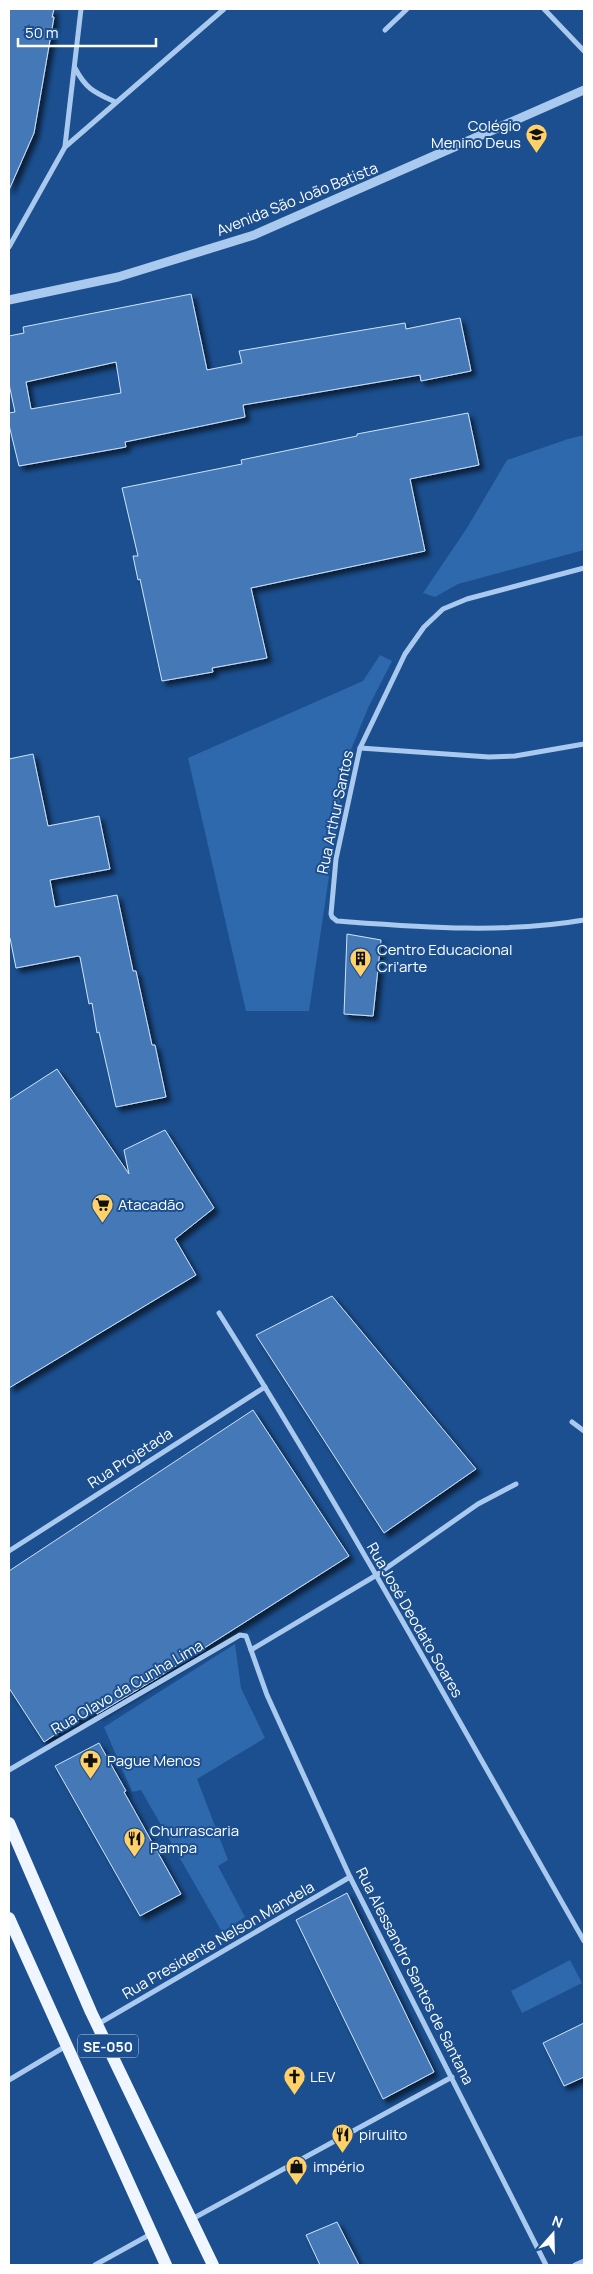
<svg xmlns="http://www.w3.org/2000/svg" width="593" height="2274" font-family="Manrope,sans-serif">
	<defs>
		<filter id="shadow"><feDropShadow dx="4.5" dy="4.5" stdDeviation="2.5" flood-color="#0009"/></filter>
	</defs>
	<rect width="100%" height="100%" fill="#1b4f8f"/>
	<g fill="#2e69ad">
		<path d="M584,435V550L458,584L435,597L423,593L467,528L507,460L568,439Z"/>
		<path d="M380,655L392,661L368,708L346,762L309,1011H246L188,758L363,681Z"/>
		<path d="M235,1644L241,1688L265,1738L197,1779L228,1860L218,1866L245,1917L222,1932L141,1790L132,1792L104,1727Z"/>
		<path d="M570,1960L582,1983L522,2013L511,1991Z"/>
	</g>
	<g fill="#4478b7" stroke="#cfe3fa" fill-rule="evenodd" filter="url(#shadow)">
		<path d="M9,9H54L52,17H54L34,133L9,190Z"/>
		<path d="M191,294L207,370L242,363L239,351L405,323L406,329L460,318L471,371L421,381L420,375L243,405L245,417L125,442L126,447L19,466L9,425V413L15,412L9,384V336L24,333L23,327ZM116,362L121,393L31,409L26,382Z"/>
		<path d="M468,413L479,465L410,479L425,551L251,588L267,658L212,668L213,672L162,681L140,579L138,580L133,556H138L122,488L242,464L241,460L357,436V434Z"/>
		<path d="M33,754L48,826L99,816L110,869L50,880L55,907L117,895L133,971H136L152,1045H155L166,1097L116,1107L99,1032L97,1033L92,1003L89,1004L80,957L78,956L16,968L10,938H9V759Z"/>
		<path d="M347,934L381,940L373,1016L344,1014Z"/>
		<path d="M57,1069L129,1174L124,1150L165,1130L214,1208L175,1239L196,1275L9,1388V1100Z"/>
		<path d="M332,1296L476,1469L384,1533L256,1335Z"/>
		<path d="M253,1410L349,1556L157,1678L97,1714L94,1709L44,1742L9,1688V1571Z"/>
		<path d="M99,1743L126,1791L124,1792L181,1894L140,1916L55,1766Z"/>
		<path d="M347,1893L434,2072L383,2099L296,1920Z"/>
		<path d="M584,2023V2077L564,2086L543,2043Z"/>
		<path d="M337,2222L359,2265H320L306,2235Z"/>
	</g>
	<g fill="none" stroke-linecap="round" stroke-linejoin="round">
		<g stroke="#a9c9ee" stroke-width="5">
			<path d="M544,9L584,51"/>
			<path d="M385,30L407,9"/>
			<path d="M75,68C86,89 94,92 115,102"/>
			<path d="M65,146L81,9"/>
			<path d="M9,247L65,147L224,9"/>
			<path d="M584,568L467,599L443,609L424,627L405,654L360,748L336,859L331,914L332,917L337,921C419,927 503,934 584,920"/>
			<path d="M360,748L489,757L515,756L584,744"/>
			<path d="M219,1313C348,1518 464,1731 584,1941"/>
			<path d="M572,1422L584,1431"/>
			<path d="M516,1484L478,1504L375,1576L251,1650L267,1695L350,1877L546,2265"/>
			<path d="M9,1551L265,1387"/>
			<path d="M9,1770L240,1635L246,1636L251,1650"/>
			<path d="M98,2024L350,1877"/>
			<path d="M9,2080L66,2046"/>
			<path d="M192,2219L452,2077"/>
			<path d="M95,2265L151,2234"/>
			<path d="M575,2265L584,2261"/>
		</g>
		<path stroke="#a9c9ee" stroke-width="9" d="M9,300L118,277L254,235L584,90"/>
		<g stroke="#f0f6ff" stroke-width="12">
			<path d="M9,1823L91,2012L213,2265"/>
			<path d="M9,1918L166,2265"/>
		</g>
	</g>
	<defs>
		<symbol id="school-pin" viewBox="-11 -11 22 30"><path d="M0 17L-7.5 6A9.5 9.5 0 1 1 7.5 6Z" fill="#ffd166" stroke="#1b4f8f"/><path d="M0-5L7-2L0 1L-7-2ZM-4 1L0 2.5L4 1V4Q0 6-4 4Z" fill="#111"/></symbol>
		<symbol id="building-pin" viewBox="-11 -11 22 30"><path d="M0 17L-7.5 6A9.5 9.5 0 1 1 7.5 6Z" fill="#ffd166" stroke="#1b4f8f"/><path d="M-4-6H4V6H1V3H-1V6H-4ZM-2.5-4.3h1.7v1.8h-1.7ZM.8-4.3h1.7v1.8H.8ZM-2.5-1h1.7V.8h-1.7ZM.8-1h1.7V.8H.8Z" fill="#111"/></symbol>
		<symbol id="supermarket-pin" viewBox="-11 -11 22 30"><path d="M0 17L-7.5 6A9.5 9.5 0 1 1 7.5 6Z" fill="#ffd166" stroke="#1b4f8f"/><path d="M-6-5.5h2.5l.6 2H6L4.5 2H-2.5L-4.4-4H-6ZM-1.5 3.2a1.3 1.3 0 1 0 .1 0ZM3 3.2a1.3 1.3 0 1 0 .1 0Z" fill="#111"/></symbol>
		<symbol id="pharmacy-pin" viewBox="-11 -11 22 30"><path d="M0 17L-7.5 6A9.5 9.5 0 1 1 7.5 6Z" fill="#ffd166" stroke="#1b4f8f"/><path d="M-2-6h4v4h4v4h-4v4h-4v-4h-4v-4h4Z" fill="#111"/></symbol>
		<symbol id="restaurant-pin" viewBox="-11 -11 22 30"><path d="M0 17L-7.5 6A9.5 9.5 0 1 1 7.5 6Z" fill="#ffd166" stroke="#1b4f8f"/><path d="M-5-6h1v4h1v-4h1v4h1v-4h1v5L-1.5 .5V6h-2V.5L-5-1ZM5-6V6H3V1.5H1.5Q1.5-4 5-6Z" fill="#111"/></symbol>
		<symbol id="church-pin" viewBox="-11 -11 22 30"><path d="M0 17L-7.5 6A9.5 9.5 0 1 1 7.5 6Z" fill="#ffd166" stroke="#1b4f8f"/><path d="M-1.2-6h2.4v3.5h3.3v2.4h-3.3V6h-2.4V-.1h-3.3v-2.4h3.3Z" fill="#111"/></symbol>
		<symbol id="shop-pin" viewBox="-11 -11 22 30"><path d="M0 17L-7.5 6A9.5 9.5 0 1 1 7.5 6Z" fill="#ffd166" stroke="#1b4f8f"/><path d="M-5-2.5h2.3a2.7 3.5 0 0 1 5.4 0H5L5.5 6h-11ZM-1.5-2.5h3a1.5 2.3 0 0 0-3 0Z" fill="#111"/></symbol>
	</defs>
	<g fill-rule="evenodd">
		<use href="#school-pin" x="524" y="122" width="25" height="34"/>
		<use href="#building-pin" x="348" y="946" width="25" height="34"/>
		<use href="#supermarket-pin" x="90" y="1192" width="25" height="34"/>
		<use href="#pharmacy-pin" x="78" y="1748" width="25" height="34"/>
		<use href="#restaurant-pin" x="122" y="1826" width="25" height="34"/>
		<use href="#church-pin" x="282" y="2064" width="25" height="34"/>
		<use href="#restaurant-pin" x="330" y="2122" width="25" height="34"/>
		<use href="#shop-pin" x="284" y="2154" width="25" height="34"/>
	</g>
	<g text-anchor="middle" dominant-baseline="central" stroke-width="4" stroke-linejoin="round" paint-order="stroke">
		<rect fill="#1b4f8f" stroke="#bbcadd" stroke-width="1" x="78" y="2034.5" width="60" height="23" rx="4"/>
		<g font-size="14" font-weight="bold" fill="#fff">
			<text x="108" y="2046">SE-050</text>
		</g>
		<g font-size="15" fill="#fff" stroke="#1b4f8f" text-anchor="start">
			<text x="521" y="125" text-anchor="end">Colégio<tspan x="521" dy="17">Menino Deus</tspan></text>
			<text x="377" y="949">Centro Educacional<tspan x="377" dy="17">Cri'arte</tspan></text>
			<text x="118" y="1204">Atacadão</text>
			<text x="107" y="1760">Pague Menos</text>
			<text x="150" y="1830">Churrascaria<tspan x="150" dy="17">Pampa</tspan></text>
			<text x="310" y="2076">LEV</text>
			<text x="359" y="2134">pirulito</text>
			<text x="313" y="2166">império</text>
		</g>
		<g font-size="15" fill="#fff" stroke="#1b4f8f">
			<text transform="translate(297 199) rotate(-22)">Avenida São João Batista</text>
			<text transform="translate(335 812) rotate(-78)">Rua Arthur Santos</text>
			<text transform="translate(130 1458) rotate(-33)">Rua Projetada</text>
			<text transform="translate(415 1620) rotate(60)">Rua José Deodato Soares</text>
			<text transform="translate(127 1687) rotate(-30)">Rua Olavo da Cunha Lima</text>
			<text transform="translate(218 1940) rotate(-30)">Rua Presidente Nelson Mandela</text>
			<text transform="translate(415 1976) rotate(63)">Rua Alessandro Santos de Santana</text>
		</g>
	</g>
	<rect width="593" height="2274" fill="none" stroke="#ffffff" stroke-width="20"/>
	<g transform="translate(553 2234) rotate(20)" stroke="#1b4f8f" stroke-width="4" paint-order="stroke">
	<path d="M0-4L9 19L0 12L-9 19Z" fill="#ffffff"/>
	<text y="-8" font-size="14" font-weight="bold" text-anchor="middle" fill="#ffffff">N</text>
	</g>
	<path d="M18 38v8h138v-8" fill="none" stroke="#ffffff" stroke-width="2.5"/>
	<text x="25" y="38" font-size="15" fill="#ffffff" stroke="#1b4f8f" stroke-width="4" paint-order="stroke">50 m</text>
</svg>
